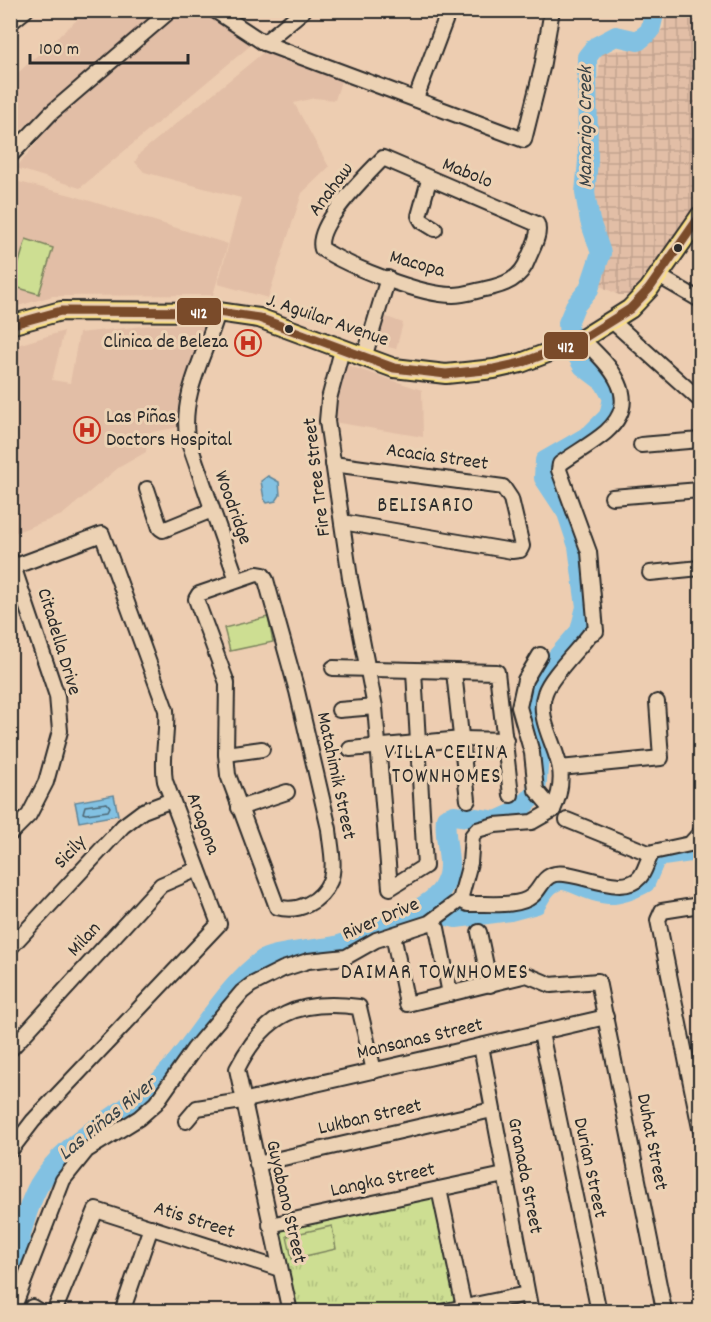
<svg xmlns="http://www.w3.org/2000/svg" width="711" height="1322" font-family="Dekko,sans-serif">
	<defs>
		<pattern id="industrial-grid" width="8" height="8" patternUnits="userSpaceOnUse" patternTransform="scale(1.5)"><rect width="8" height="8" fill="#e2bea6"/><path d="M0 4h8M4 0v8" fill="none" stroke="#c2a38f"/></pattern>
		<pattern id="park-tufts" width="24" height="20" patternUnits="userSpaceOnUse" patternTransform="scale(1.5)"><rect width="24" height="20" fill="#cdde92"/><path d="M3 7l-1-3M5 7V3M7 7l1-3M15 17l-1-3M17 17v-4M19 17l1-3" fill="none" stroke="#b0bf7e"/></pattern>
	</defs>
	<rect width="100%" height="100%" fill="#edcdb1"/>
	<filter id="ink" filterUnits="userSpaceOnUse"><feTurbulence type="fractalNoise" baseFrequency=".0167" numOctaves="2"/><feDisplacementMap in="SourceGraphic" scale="12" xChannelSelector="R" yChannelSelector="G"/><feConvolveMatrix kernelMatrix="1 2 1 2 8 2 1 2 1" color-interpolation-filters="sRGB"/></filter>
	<g filter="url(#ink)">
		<g fill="#e2bea6">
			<path d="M88,10L157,11L11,138V79Z"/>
			<path d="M183,11H203L251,45L80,188L16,168L59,115Z"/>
			<path d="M265,51L341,81L335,100L314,98L294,103L329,167L302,193L268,298L218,284L241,198L144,172L135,162L140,153Z"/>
			<path d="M11,180L71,195L228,244L213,295L53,296L11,308Z"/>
			<path d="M384,316L403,323L396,349L376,344Z"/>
			<path d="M208,324L184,380L179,399L180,427L147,433L146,452L118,468L62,515L14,533L11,524V347L64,331L52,380L70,383L79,333L152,325Z"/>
			<path d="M346,365L422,390L423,437L333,422L339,382Z"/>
		</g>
		<path fill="url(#industrial-grid)" d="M665,11H700V201L630,295H619L598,285L607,256L593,188L591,144L601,52L646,48L664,27Z"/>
		<path fill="url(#park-tufts)" stroke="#7c845e" stroke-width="1.5" d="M435,1197L456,1302L410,1311H297L279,1231Z"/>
		<g fill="#cdde92" stroke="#7c845e" stroke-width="1.5">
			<path d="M26,239L53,248L39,294L12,286Z"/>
			<path d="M268,617L273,642L230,651L224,628Z"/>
			<path d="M332,1226L336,1249L292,1259L287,1236Z"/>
		</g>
		<g fill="#82c1e2" stroke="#5f8599" stroke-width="1.5">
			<path d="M268,476L279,482L280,495L276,501L267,503L264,499L261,481Z"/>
			<path d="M114,795L118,815L79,822L75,802Z"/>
		</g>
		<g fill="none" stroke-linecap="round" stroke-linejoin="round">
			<path stroke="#4e6774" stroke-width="1.5" d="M107,803L110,807L108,811L86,814L83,813L85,806Z"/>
			<g stroke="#82c1e2" stroke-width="20">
				<path d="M426,910L456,918L510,911L536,904C560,858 574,892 608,894C621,895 634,888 645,883L656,857L697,851L700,846"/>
				<path d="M10,1271C20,1243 25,1210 39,1185C65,1140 113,1121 151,1089C193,1052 221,989 264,959C274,953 320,949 335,946C354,942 423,910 436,896C440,893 444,886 446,881C454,864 443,838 446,818L454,815L496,821L518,811L536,793L541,730L533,705V690L544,672L580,631L586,607L578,546L567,513L544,478L545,461L590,435L609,416L613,398L604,382L583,366L569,340L568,323L575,306L589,289L601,253L590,221L585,193L588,161L587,57L595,47L616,36L638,41L650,31L655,10"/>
			</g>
			<defs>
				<g id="minor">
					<path d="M214,10L264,43L524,140L542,68L552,10"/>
					<path d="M10,23L26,10"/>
					<path d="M264,43L304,10"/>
					<path d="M416,98L449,10"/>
					<path d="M10,156L51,113L171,10"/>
					<path d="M383,158L537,224C541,234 532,249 528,259C521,279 505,285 485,289C475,291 464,295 453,295C420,295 350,267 322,249C314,225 367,175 383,158Z"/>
					<path d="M429,180L419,216L422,221L435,229"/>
					<path d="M657,275L700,300"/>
					<path d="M218,312C206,354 181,392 187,437L237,580"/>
					<path d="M612,321L700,400"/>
					<path d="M342,350L329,399L327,421L350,578L375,707L390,888L425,866L414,671"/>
					<path d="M364,358L388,278"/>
					<path d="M641,445L700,440"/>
					<path d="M333,464L503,487L511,499L522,546L520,550L512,551L342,522"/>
					<path d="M147,489L160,528L163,530L212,510"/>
					<path d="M612,497L700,490"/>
					<path d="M650,573L700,568"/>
					<path d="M257,574L263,575L266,580L297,691L329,829C330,844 336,866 330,881C321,902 298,913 277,907L228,775L226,754L227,683L196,599L199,594Z"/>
					<path d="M540,655L525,680L519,707L532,753L536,790L553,810"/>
					<path d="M333,668L497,672L511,795"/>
					<path d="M454,672L468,800"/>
					<path d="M339,710L375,707"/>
					<path d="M350,749L462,739L506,740"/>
					<path d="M226,754L262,749"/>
					<path d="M560,768L661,758L657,702"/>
					<path d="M239,808L287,792"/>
					<path d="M567,820L651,854"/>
					<path d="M10,834L29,815L46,782L60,731L57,696L11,560"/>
					<path d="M460,900L468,904C486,903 518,908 532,896C541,889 542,877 555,874C578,870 622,898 640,877C646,870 647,859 653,852L690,844L700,833"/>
					<path d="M700,905L662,911L658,920L700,1128"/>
					<path d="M437,928L450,994"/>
					<path d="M479,932L490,985"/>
					<path d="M394,939L407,1004L527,975L551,985L598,981L664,1310L660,1312"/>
					<path d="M10,948L123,826L143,811L172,800"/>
					<path d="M541,1033L599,1312"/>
					<path d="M481,1046L531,1312"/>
					<path d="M10,1050L161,885L198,869"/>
					<path d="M186,1121L197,1108L242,1101L606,1017"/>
					<path d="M10,1151L33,1121L219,924L165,781C161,758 168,734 166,710L102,534L13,567"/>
					<path d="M257,1164L492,1110"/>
					<path d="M439,1189L464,1307"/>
					<path d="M270,1225L504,1175"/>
					<path d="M32,1307L40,1312"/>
					<path d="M12,1312L63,1180L87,1150L139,1118L156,1103L194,1049L242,992L251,985L283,969L308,961L346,957L376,940L429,923L460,900L470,863L472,836L477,830L495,825L532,822L553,810C559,797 562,782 560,769C556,745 536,718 545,693C550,677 578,650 590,634L596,631L589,552L559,470L560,464C575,453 592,444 606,432C644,398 609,365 583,340"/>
					<path d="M54,1312L96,1210L280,1269"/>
					<path d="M122,1312L151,1227"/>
					<path d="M290,1312L237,1069C265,1013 299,999 359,1007L374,1071"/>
					<path d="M441,1312L527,1294"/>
				</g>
				<path id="major" d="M10,325L61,311L218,312L259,318L394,368L446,374L494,369L521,363L579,341L630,309L649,289L700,216"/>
			</defs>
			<use href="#minor" stroke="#2b2b2b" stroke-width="18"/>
			<use href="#major" stroke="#2b2b2b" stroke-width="22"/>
			<use href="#minor" stroke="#ecd2b4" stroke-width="14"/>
			<use href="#major" stroke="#fbe080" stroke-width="18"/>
			<defs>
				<path id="bus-1" d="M10,325L61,311L218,312L259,318L394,368L446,374L494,369L521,363L579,341L630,309L649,289L700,216"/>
			</defs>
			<use href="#bus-1" stroke="#ecd2b4" stroke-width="14"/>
			<use href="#bus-1" stroke="#7a4b2a" stroke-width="9"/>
		</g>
	</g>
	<defs>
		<symbol id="hospital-ring" viewBox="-11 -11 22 22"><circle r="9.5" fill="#ecd2b4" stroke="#c8321e" stroke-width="1.5"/><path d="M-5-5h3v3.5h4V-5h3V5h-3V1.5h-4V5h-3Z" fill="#c8321e"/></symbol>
	</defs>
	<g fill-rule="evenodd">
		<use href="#hospital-ring" x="233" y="328" width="30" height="30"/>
		<use href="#hospital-ring" x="72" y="415" width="30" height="30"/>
	</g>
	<g fill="#2b2b2b" stroke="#ecd2b4" stroke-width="2">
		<circle cx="678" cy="248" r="5"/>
		<circle cx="289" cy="329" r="5"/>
	</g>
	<g text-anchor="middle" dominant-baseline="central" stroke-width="6" stroke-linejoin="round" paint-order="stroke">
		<g font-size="20" fill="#2b2b2b" stroke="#ecd2b4">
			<text transform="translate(467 174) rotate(22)">Mabolo</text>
			<text transform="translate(332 190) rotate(-53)">Anahaw</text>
			<text transform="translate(417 265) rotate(16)">Macopa</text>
			<text transform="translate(327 321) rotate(19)">J. Aguilar Avenue</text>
			<text transform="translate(437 458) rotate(8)">Acacia Street</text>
			<text transform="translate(318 477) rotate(-97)">Fire Tree Street</text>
			<text transform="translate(232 508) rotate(70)">Woodridge</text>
			<text transform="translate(58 642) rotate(73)">Citadella Drive</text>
			<text transform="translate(335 776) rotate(78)">Matahimik Street</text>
			<text transform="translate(202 824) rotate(70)">Aragona</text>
			<text transform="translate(71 853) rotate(-47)">Sicily</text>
			<text transform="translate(381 920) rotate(-23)">River Drive</text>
			<text transform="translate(85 940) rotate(-47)">Milan</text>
			<text transform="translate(420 1040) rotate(-13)">Mansanas Street</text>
			<text transform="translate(370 1118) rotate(-13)">Lukban Street</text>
			<text transform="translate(651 1142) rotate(79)">Duhat Street</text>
			<text transform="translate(589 1168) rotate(78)">Durian Street</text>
			<text transform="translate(524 1176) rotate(79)">Granada Street</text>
			<text transform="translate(383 1181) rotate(-12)">Langka Street</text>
			<text transform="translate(285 1202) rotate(77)">Guyabano Street</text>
			<text transform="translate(194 1221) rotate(18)">Atis Street</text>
		</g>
		<g font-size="20" fill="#2b2b2b" stroke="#ecd2b4" text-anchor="end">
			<text x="228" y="343">Clinica de Beleza</text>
			<text x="106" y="418" text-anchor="start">Las Piñas<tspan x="106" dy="23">Doctors Hospital</tspan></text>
		</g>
		<g font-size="21" font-style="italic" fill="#384246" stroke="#ecd2b4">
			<text transform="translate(587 127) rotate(-90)">Manarigo Creek</text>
			<text transform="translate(108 1120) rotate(-39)">Las Piñas River</text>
		</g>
		<g font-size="21" letter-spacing="1.5" fill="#2b2b2b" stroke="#ecd2b4">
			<text x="426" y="507">BELISARIO</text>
			<text x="447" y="754">VILLA CELINA<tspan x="447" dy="24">TOWNHOMES</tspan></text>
			<text x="435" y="974">DAIMAR TOWNHOMES</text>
		</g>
	</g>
	<g stroke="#ecd2b4" stroke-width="2">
		<rect x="176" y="297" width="46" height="29" rx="6" fill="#7a4b2a"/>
		<rect x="543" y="331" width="46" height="29" rx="6" fill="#7a4b2a"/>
	</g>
	<g font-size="16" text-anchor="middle" font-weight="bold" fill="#fff">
		<text x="199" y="318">412</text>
		<text x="566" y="352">412</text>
	</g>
	<rect width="711" height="1322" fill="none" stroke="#ecd2b4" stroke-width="36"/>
	<rect x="18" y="18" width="675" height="1286" fill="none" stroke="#2b2b2b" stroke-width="2" filter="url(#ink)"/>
	<path d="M30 54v9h158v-9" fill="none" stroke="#2b2b2b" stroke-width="3"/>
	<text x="39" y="54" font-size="18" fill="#2b2b2b" stroke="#ecd2b4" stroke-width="4.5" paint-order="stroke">100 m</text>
</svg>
